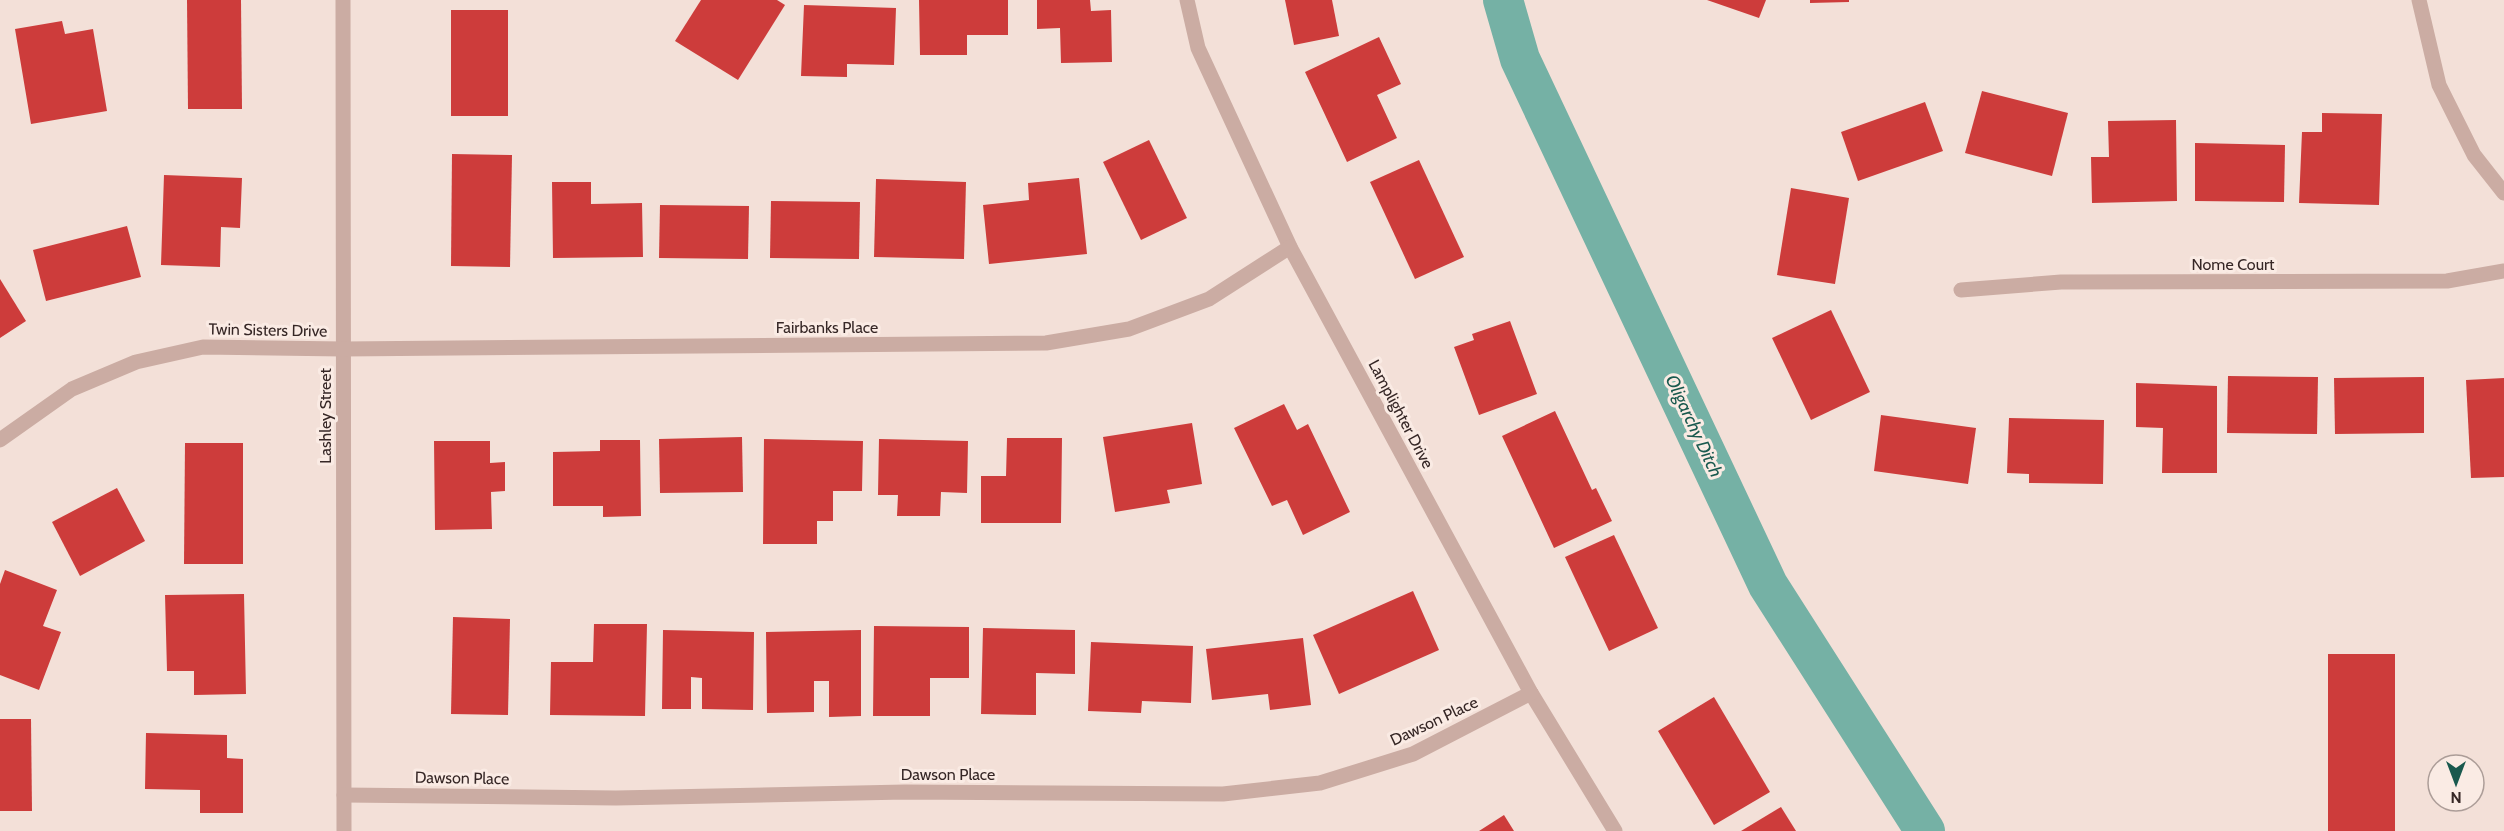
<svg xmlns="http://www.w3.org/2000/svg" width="2504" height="831" font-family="Cabin,sans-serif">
	<rect width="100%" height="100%" fill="#f3e0d8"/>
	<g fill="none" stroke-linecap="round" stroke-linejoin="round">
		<path stroke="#75b1a5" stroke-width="40" d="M1503,0L1520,59L1768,585L1925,831"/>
	</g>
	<g fill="#cd3c3b">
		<path d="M187,0H241L242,109H188Z"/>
		<path d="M701,0H777L785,5L738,80L675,41Z"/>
		<path d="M919,0H1008V35H967V55H920Z"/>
		<path d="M1037,0H1090L1091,11L1111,10L1112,62L1061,63L1060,28L1037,29Z"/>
		<path d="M1285,0H1332L1339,36L1294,45Z"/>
		<path d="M1707,0H1766L1759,18Z"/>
		<path d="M1810,0H1849V2L1810,3Z"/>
		<path d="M804,5L896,8L894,65L847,64V77L801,76Z"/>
		<rect x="451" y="10" width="57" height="106"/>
		<path d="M62,21L65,34L93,29L107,111L31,124L15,29Z"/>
		<path d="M1379,37L1401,84L1377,95L1397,138L1347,162L1305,72Z"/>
		<path d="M1982,91L2068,113L2052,176L1965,153Z"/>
		<path d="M1925,102L1943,151L1858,181L1841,132Z"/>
		<path d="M2322,113L2382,114L2379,205L2299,203L2302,132H2322Z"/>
		<path d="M2176,120L2177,201L2092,203L2091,157H2109L2108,121Z"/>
		<path d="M1149,140L1187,218L1141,240L1103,162Z"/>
		<path d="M2195,143L2285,145L2284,202L2195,201Z"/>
		<path d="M452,154L512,155L510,267L451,266Z"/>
		<path d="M1419,160L1464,257L1415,279L1370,182Z"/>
		<path d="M164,175L242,178L240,228L221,227L220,267L161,265Z"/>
		<path d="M1079,178L1087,254L989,264L983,205L1029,200L1028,183Z"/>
		<path d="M876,179L966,182L964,259L874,257Z"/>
		<path d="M552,182H591V204L642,203L643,257L553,258Z"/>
		<path d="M1791,188L1849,198L1835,284L1777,275Z"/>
		<path d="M771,201L860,202L859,259L770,258Z"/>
		<path d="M660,205L749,206L748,259L659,258Z"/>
		<path d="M127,226L141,277L46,301L33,250Z"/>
		<path d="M0,279L26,321L0,338Z"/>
		<path d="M1831,310L1870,392L1811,420L1772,338Z"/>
		<path d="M1510,321L1537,394L1479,415L1454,347L1474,340L1472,334Z"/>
		<path d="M2228,376L2318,377L2317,434L2227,433Z"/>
		<path d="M2424,377V433L2335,434L2334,378Z"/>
		<path d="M2504,378V477L2471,478L2466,380Z"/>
		<path d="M2136,383L2217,386V473H2162L2163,428L2136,427Z"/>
		<path d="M1284,404L1297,430L1308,424L1350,512L1303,535L1287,500L1272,506L1234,428Z"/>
		<path d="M1555,411L1592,490L1596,488L1612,521L1554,548L1502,436Z"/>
		<path d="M1881,415L1976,428L1968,484L1874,471Z"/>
		<path d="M2009,418L2104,420L2103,484L2029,483V474L2007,473Z"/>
		<path d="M1192,423L1202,484L1167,490L1170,503L1115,512L1103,437Z"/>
		<path d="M742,437L743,492L660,493L659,439Z"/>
		<path d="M1007,438H1062L1061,523H981V476H1006Z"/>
		<path d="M764,439L863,441L862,491H833V521H817V544H763Z"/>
		<path d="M879,439L968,441L967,493L941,492L940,516H897L898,495H878Z"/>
		<path d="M600,440H640L641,516L603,517V506H553V452L600,451Z"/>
		<path d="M434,441H490V463L505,462V491L491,492L492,529L435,530Z"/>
		<path d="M185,443H243V564H184Z"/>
		<path d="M117,488L145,541L80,576L52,522Z"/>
		<path d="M1614,535L1658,628L1609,651L1565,557Z"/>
		<path d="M5,570L57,590L43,626L61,632L39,690L0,675V584Z"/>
		<path d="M1413,591L1439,650L1339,694L1313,635Z"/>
		<path d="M244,594L246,694L194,695V671H167L165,595Z"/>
		<path d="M453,617L510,619L508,715L451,714Z"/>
		<path d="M594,624H647L645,716L550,715L551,662H593Z"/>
		<path d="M874,626L969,627V678H930V716H873Z"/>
		<path d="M983,628L1075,630V674L1036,673V715L981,714Z"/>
		<path d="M663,630L754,632L753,710L702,709V678L691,677V709H662Z"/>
		<path d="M861,630V716L829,717V681H814V712L767,713L766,632Z"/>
		<path d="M1303,638L1311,705L1270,710L1268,694L1212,700L1206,649Z"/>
		<path d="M1091,642L1193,646L1191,703L1142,701L1141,713L1088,711Z"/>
		<rect x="2328" y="654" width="67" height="177"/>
		<path d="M1714,697L1770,792L1714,825L1658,731Z"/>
		<path d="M0,719H31L32,811H0Z"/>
		<path d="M146,733L227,735V758L243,759V813H200V790L145,789Z"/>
		<path d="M1781,807L1796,831H1741Z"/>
		<path d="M1504,815L1514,831H1479Z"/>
	</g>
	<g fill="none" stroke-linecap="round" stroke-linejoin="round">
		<g stroke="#cbaca3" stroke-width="15">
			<path d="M343,0L344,831"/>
			<path d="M1187,0L1198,48L1290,247L1531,693L1615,831"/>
			<path d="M2419,0L2439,85L2474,155L2504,193"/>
			<path d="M1961,290L2061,282L2447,281L2504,271"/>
			<path d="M0,440L72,389L136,362L203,347L343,349L1046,343L1129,329L1209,299L1290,247"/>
			<path d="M344,795L616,798L905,792L1223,794L1320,783L1413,754L1531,693"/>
		</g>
	</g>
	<g text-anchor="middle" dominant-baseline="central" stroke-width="6" stroke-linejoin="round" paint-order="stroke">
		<g font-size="16" fill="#362726" stroke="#faebe4">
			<text x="2233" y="264">Nome Court</text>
			<text x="827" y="327">Fairbanks Place</text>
			<text transform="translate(268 330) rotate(1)">Twin Sisters Drive</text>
			<text transform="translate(1401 414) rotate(62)">Lamplighter Drive</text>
			<text transform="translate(325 416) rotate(-90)">Lashley Street</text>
			<text transform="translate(1434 721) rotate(-25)">Dawson Place</text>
			<text x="948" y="774">Dawson Place</text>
			<text transform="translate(462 778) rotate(1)">Dawson Place</text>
		</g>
		<g font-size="18" font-style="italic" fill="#19594e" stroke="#faebe4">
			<text transform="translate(1694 426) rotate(65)">Oligarchy Ditch</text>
		</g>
	</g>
	<g transform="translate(2456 783) rotate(180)"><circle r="28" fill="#faebe4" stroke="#ac9d98" stroke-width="1.5"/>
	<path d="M0-4.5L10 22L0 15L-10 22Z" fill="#19594e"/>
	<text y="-9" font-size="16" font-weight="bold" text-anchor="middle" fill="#362726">N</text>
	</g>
</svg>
